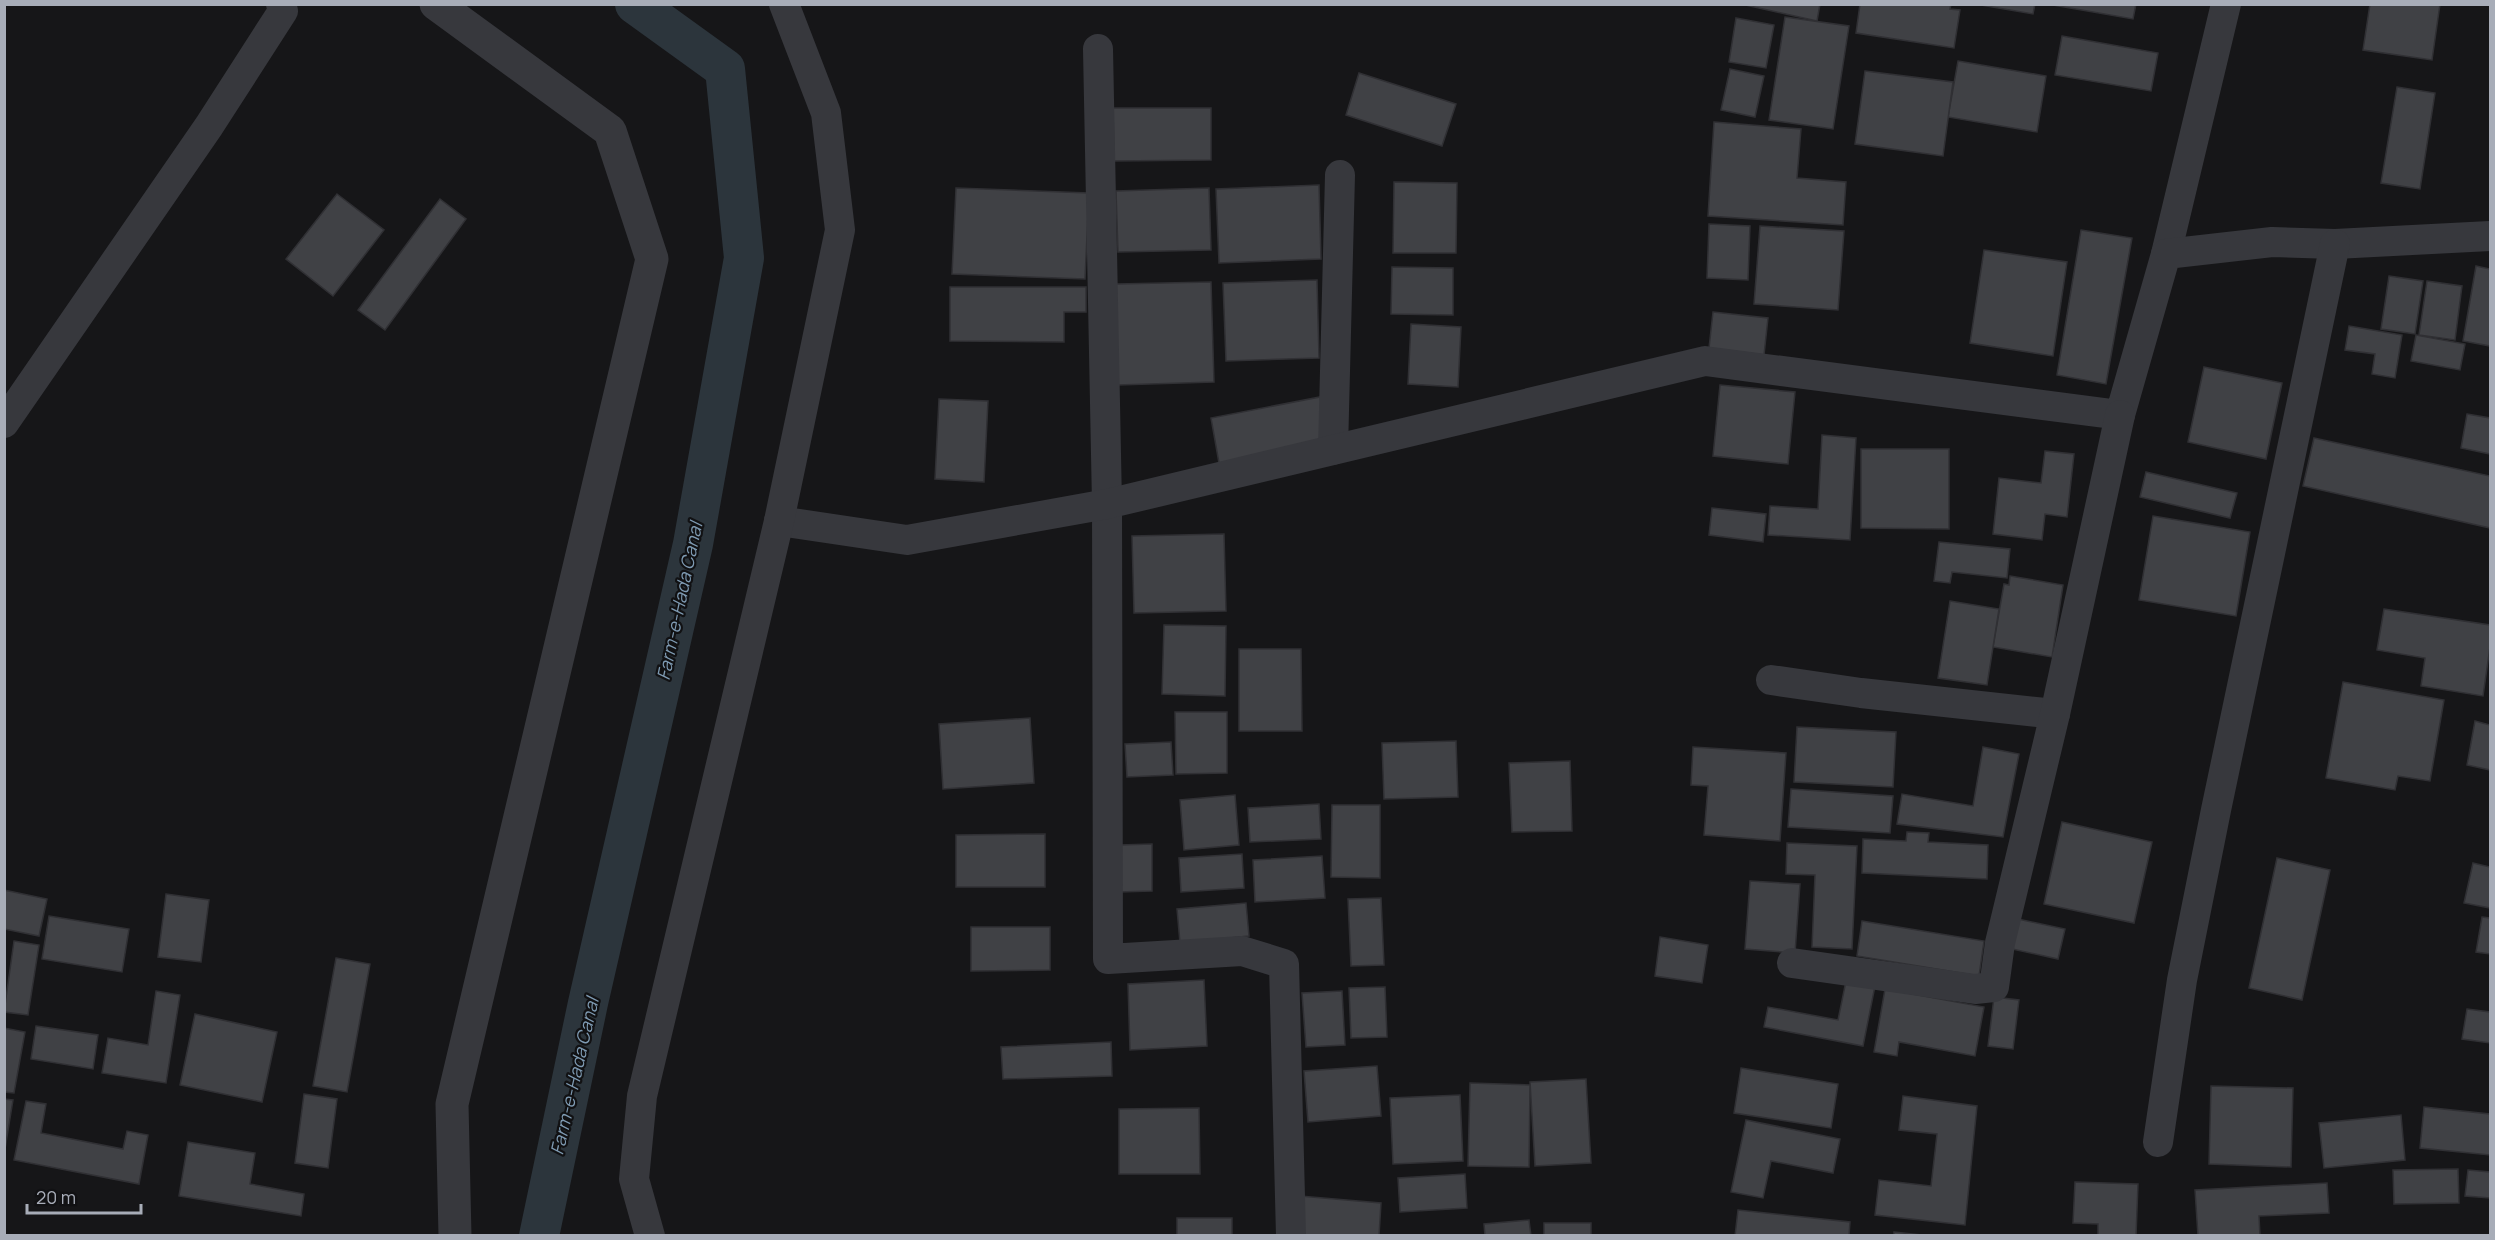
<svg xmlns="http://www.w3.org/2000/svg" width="2495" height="1240" font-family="Manrope,sans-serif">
	<rect width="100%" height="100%" fill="#161618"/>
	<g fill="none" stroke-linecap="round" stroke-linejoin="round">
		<path stroke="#2c353c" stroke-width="40" d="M539,1236L588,1003L693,544L744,258L725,69L635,4"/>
	</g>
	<g fill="#404145" stroke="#303034" stroke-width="1.5">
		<path d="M1741,4H1820L1817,21Z"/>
		<path d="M1860,4H1951L1950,9L1960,10L1954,48L1856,33Z"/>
		<path d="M1975,4H2035L2033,14Z"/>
		<path d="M2047,4H2136L2133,19Z"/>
		<path d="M2370,4H2440L2432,60L2363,50Z"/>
		<path d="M1785,17L1849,26L1833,129L1769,120Z"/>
		<path d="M1736,18L1774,25L1766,68L1729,62Z"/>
		<path d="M2062,36L2158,53L2151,91L2055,75Z"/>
		<path d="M1958,61L2046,76L2037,132L1948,117Z"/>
		<path d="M1730,69L1764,76L1755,117L1721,110Z"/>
		<path d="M1865,71L1953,82L1943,156L1855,144Z"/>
		<path d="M1359,73L1456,104L1442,146L1346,115Z"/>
		<path d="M2397,87L2435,93L2420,189L2381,183Z"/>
		<path d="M1113,108H1211V160L1114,161Z"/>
		<path d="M1714,122L1801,129L1797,178L1846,182L1843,225L1708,216Z"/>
		<path d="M1394,182L1457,183L1456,253H1393Z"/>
		<path d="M1319,185L1321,259L1219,263L1216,189Z"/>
		<path d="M956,188L1089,193L1085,279L952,274Z"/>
		<path d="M1209,188L1211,250L1118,252L1116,191Z"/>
		<path d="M337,194L384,230L333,296L286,259Z"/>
		<path d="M440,199L466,219L385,330L358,310Z"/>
		<path d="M1709,224L1750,226L1748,280L1707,278Z"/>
		<path d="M1760,226L1844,231L1838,310L1754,304Z"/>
		<path d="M2081,230L2132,238L2106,384L2057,375Z"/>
		<path d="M1984,250L2067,262L2053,356L1970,343Z"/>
		<path d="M2476,266L2490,269V346L2463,341Z"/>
		<path d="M1392,267L1453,268V315L1391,314Z"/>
		<path d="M2389,276L2423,281L2415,334L2381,329Z"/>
		<path d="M1317,280L1319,358L1226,361L1223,283Z"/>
		<path d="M2427,281L2462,286L2455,340L2419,335Z"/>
		<path d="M1211,282L1214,382L1118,385L1116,284Z"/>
		<path d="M950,287H1086V312H1064V342L950,341Z"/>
		<path d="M1713,312L1768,318L1764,355L1709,348Z"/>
		<path d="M1411,324L1461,327L1458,387L1408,384Z"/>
		<path d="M2349,326L2402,335L2395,378L2372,374L2375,354L2345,350Z"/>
		<path d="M2416,335L2465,344L2460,370L2411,361Z"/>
		<path d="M2204,367L2282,383L2266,459L2188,442Z"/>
		<path d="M1720,385L1795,392L1788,464L1713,456Z"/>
		<path d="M1320,397L1329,442L1219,463L1211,418Z"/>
		<path d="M939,399L988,401L984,482L935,479Z"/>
		<path d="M2467,414L2490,418V454L2461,448Z"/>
		<path d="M1822,435L1856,438L1850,540L1768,535L1770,506L1818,509Z"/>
		<path d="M2314,438L2490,476V528L2303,486Z"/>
		<path d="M1861,449H1949V529L1861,528Z"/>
		<path d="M2045,451L2074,454L2067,517L2045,514L2042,540L1993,534L1999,478L2041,483Z"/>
		<path d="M2146,472L2237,493L2230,518L2140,497Z"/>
		<path d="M1712,508L1766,514L1763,542L1709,535Z"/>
		<path d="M2153,516L2250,532L2236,616L2139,600Z"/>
		<path d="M1224,534L1226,611L1134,613L1132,536Z"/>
		<path d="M1939,542L2010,549L2007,578L1952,572L1950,583L1934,581Z"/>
		<path d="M2010,576L2063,585L2052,657L1993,647L2004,584L2009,585Z"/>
		<path d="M1950,601L1999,609L1987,685L1938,678Z"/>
		<path d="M2384,609L2490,625V647L2483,696L2421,686L2425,658L2377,650Z"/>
		<path d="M1164,625L1226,626L1225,696L1162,694Z"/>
		<path d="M1239,649H1301L1302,731H1239Z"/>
		<path d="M2343,682L2444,700L2430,781L2398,776L2395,790L2326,778Z"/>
		<path d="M1175,712H1227V773L1176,774Z"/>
		<path d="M1030,718L1034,783L943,789L939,724Z"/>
		<path d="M2475,721L2490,725V770L2467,765Z"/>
		<path d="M1797,727L1896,732L1893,787L1794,782Z"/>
		<path d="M1456,741L1458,797L1384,799L1382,743Z"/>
		<path d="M1171,742L1173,775L1127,777L1125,744Z"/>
		<path d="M1693,747L1786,753L1780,841L1704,835L1708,786L1691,785Z"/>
		<path d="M1983,747L2019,754L2003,837L1897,824L1902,794L1973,806Z"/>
		<path d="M1570,761L1572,831L1512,832L1509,763Z"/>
		<path d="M1791,789L1893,796L1890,833L1788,827Z"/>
		<path d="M1235,795L1239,845L1184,850L1180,800Z"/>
		<path d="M1319,804L1321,839L1250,842L1248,808Z"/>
		<path d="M1332,805H1380V878L1331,877Z"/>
		<path d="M2062,822L2152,842L2134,923L2044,904Z"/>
		<path d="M1907,832L1929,833L1928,842L1988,845L1987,879L1862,873L1863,839L1906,841Z"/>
		<path d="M1045,834V887H956V835Z"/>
		<path d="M1787,843L1857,846L1852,949L1812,947L1815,875L1786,874Z"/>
		<path d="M1152,844V891L1119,892V845Z"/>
		<path d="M1242,854L1244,888L1181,892L1179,858Z"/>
		<path d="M1322,856L1325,898L1255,902L1253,860Z"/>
		<path d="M2277,858L2330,870L2302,1000L2249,988Z"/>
		<path d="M2473,863L2490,867V908L2464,903Z"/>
		<path d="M1750,881L1800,884L1795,953L1745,949Z"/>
		<path d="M4,890L47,899L39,936L4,929Z"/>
		<path d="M166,894L209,900L201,962L158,957Z"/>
		<path d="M1381,898L1384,965L1351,966L1348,899Z"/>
		<path d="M1246,903L1249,936L1180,943L1177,909Z"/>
		<path d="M49,916L129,929L122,972L42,959Z"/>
		<path d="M2482,917L2490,918V954L2476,952Z"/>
		<path d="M2018,919L2065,929L2058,959L2012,949Z"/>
		<path d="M1862,921L1984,941L1979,976L1857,956Z"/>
		<path d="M971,927H1050V970L971,971Z"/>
		<path d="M1660,937L1708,945L1702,983L1655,976Z"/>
		<path d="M14,941L39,945L28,1015L4,1012Z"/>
		<path d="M336,958L370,964L347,1092L313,1086Z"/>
		<path d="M1847,976L1876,981L1863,1046L1764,1027L1768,1007L1838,1020Z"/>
		<path d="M1204,980L1207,1046L1130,1050L1128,984Z"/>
		<path d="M1385,987L1387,1037L1351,1038L1349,988Z"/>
		<path d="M1885,989L1984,1007L1975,1056L1899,1042L1897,1056L1874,1052Z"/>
		<path d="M156,991L180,995L166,1083L102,1073L108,1038L148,1045Z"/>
		<path d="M1342,991L1345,1045L1306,1047L1302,993Z"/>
		<path d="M1994,997L2019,1000L2013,1049L1988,1046Z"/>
		<path d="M2467,1009L2490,1012V1043L2462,1039Z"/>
		<path d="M195,1014L277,1032L262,1102L180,1085Z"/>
		<path d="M36,1026L98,1035L93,1069L31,1059Z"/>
		<path d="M4,1028L25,1032L14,1093L4,1092Z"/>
		<path d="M1111,1042L1112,1076L1003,1079L1001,1047Z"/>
		<path d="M1377,1066L1381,1116L1308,1122L1304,1071Z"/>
		<path d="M1741,1068L1838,1084L1831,1128L1734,1113Z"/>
		<path d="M1586,1079L1591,1163L1535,1166L1530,1082Z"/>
		<path d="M1470,1083L1530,1085L1529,1167L1468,1166Z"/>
		<path d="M2211,1086L2293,1088L2291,1167L2209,1164Z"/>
		<path d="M304,1094L337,1099L328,1168L295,1163Z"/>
		<path d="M1460,1095L1463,1161L1393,1164L1390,1098Z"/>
		<path d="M1903,1096L1977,1106L1965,1225L1875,1215L1879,1180L1931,1186L1937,1134L1899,1130Z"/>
		<path d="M4,1099L13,1100L5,1149H4Z"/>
		<path d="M26,1101L46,1104L41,1133L123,1149L127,1131L148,1135L139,1184L14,1160Z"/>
		<path d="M2424,1107L2490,1114V1155L2420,1148Z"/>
		<path d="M1199,1108L1200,1174H1119V1109Z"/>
		<path d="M2401,1115L2405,1160L2324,1168L2319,1123Z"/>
		<path d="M1746,1120L1840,1139L1833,1173L1771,1161L1763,1198L1731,1192Z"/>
		<path d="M188,1142L255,1153L250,1184L304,1194L301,1216L179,1196Z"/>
		<path d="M2458,1169L2459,1203L2394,1204L2393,1170Z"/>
		<path d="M2468,1170L2490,1172V1198L2465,1196Z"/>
		<path d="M1465,1174L1467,1208L1400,1212L1398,1178Z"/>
		<path d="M2075,1182L2138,1184L2136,1236H2098V1224L2073,1223Z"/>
		<path d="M2327,1183L2329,1213L2259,1216L2260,1236H2198L2195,1190Z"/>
		<path d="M1300,1196L1381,1203L1379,1236H1297Z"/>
		<path d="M1738,1210L1850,1222L1849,1236H1735Z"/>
		<rect x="1177" y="1218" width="55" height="18"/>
		<path d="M1529,1220L1531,1236H1485L1484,1224Z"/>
		<rect x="1544" y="1223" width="47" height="13"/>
		<path d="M1894,1232L1931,1236H1894Z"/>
	</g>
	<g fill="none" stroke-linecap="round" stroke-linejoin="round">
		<g stroke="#37383d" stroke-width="30">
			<path d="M1098,49L1107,504L1108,959L1242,951L1284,964L1291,1236"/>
			<path d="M2166,254L2226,4"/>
			<path d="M4,423L209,126L283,11L281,4"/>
			<path d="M1333,450L1340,175"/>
			<path d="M779,521L907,540L1107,504L1705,361L2120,415L2166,254L2272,242L2335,244L2490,236"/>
			<path d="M1771,680L1861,693L2055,714"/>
			<path d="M1792,963L1975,989L1994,987L2000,943L2055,714L2120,415"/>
			<path d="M2158,1142L2182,980L2216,810L2335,244"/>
			<path d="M650,1236L634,1179L642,1096L779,521L840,230L826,113L784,4"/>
		</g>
		<path stroke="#37383d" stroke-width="33" d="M436,4L610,131L652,259L452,1104L455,1236"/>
	</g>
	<g text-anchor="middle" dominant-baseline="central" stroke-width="4.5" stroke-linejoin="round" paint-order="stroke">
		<g font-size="18" font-style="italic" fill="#7f9bb3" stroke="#111113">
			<text transform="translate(679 601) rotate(-78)">Farm-e-Hada Canal</text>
			<text transform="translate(574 1076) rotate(-77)">Farm-e-Hada Canal</text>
		</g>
	</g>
	<rect width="2495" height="1240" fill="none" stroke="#a8adb8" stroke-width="12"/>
	<path d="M27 1204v9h114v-9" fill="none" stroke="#a8adb8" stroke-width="3"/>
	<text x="36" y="1204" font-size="18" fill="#a8adb8" stroke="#111113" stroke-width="4.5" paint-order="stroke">20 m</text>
</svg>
